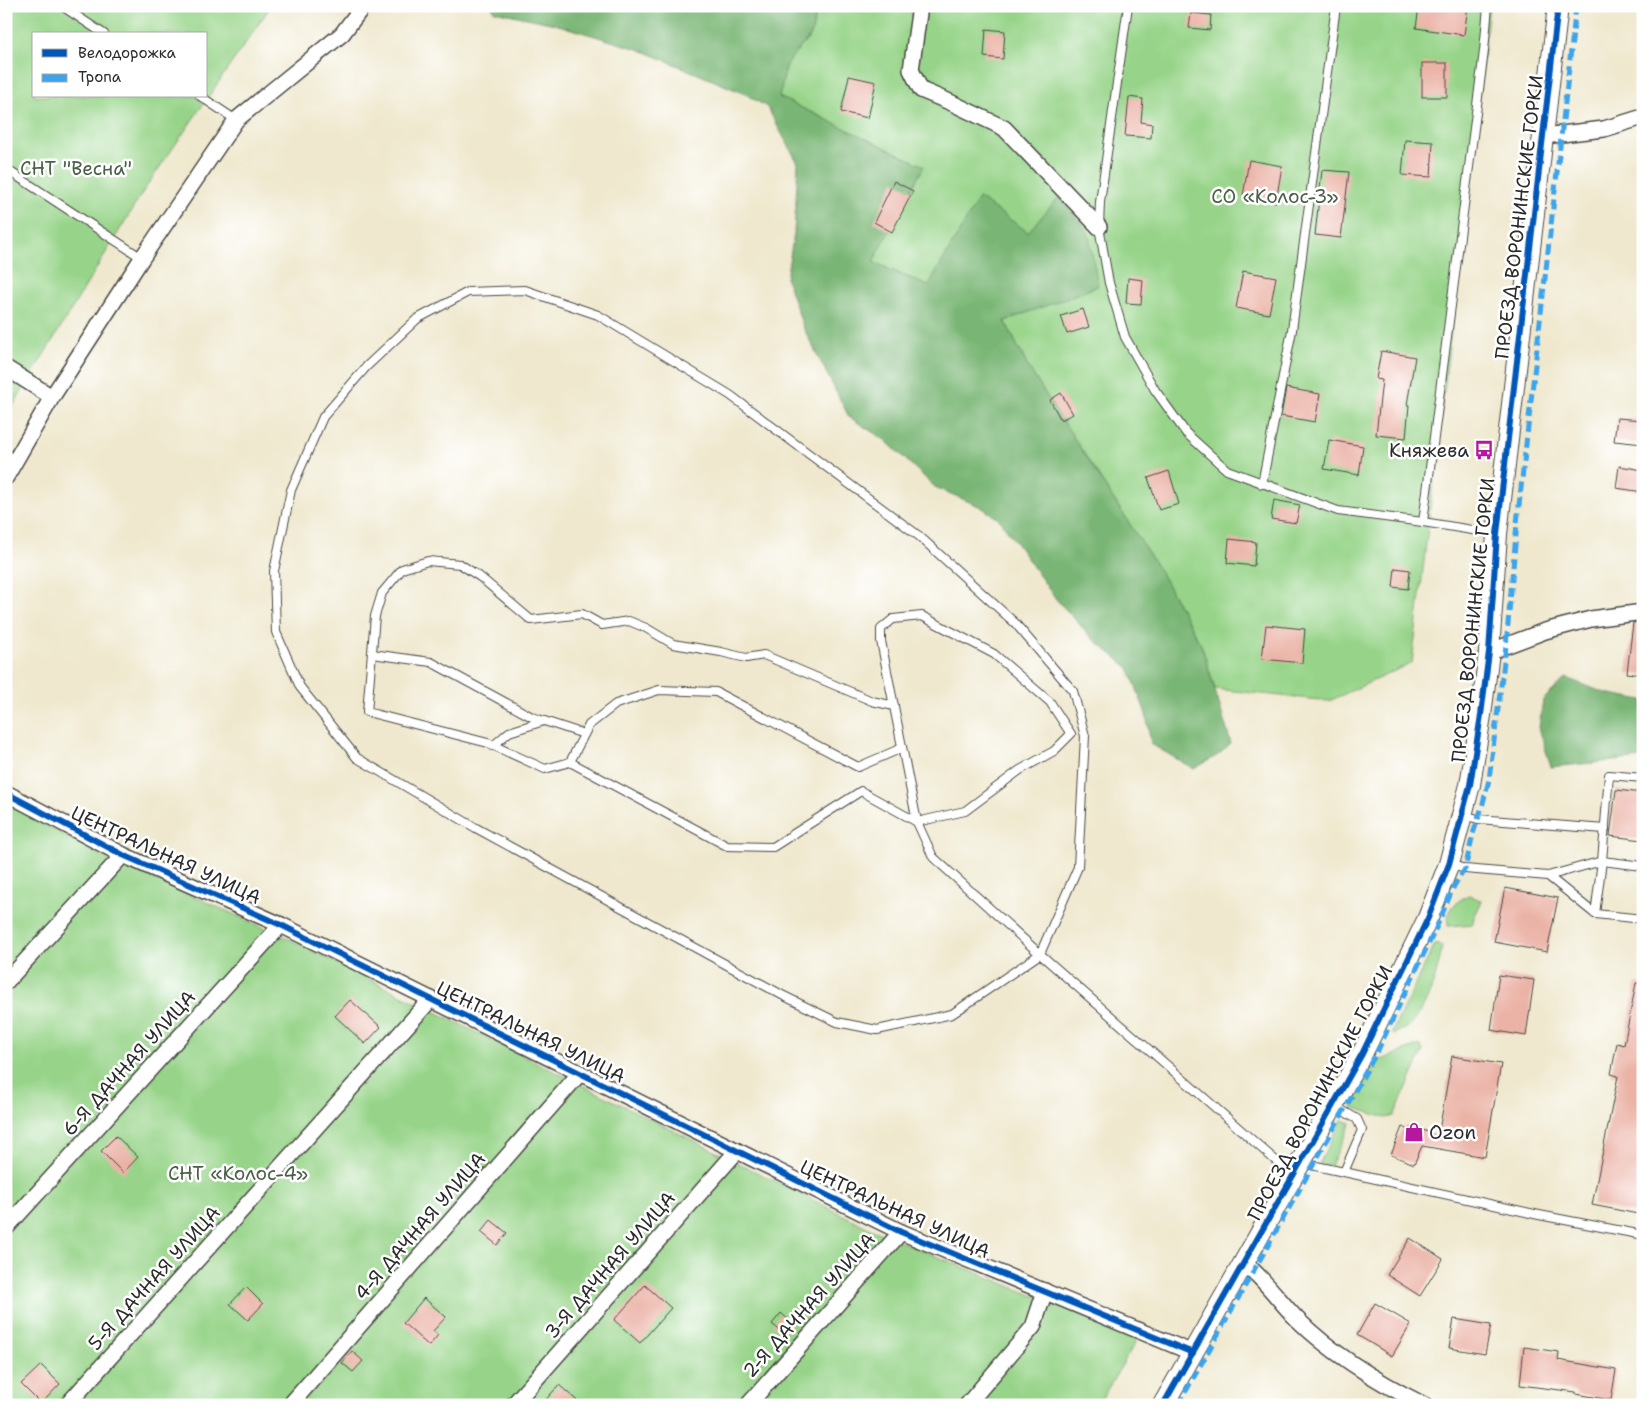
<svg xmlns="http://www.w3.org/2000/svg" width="1649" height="1411" font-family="'Shantell Sans',sans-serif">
	<rect width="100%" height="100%" fill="#fff"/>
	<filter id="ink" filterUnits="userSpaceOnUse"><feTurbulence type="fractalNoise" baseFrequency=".02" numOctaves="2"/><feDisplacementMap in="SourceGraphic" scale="10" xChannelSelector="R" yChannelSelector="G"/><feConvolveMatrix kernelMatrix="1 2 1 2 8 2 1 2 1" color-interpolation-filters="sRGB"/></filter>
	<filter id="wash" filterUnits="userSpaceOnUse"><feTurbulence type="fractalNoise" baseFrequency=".0096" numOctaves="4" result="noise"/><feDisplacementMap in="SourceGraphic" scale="20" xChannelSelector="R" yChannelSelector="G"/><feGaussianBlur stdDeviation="1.12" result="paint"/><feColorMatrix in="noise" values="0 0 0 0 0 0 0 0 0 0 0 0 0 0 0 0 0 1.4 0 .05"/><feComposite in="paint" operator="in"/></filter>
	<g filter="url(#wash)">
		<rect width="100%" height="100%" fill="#efe8ce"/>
		<g fill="#97d489" stroke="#61805a" fill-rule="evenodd">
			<path d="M6,6H271L144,190L6,417ZM34,34H206V96H34Z"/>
			<path d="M818,6H1489L1412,663L1329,701L1215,689L1202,647L1160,571L1028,367L1005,321L1098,286L1028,232L928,286L873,262L923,166L779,97L787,63L811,35Z"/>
			<path d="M6,804L107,858L285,937L877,1232L1138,1338L1098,1405H6Z"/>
			<path d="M1469,895L1482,901L1474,917L1473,924L1448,926C1447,909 1455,902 1469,895Z"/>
			<path d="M1435,944L1442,946C1439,969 1427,1011 1409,1026C1405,1029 1399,1031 1394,1034L1392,1032Z"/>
			<path d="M1420,1045L1423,1051L1394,1116L1386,1118L1352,1107L1376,1062Z"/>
			<path d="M1342,1120L1351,1123L1331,1165L1319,1164Z"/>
		</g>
		<g fill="#79b675" stroke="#527050">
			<path d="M492,6H818L811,35L787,63L779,97L924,166L873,262L928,286L979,198L1028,232L1059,197L1088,232L1098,286L1005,321L1028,367L1160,571L1202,647L1231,744L1218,755L1194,769L1151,744L1146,714L1129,668L1092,638L1056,599L1000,520L981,507L935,487L885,440L849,417L804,329L786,278L794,234L798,163L767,107L745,94L641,50L555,24L494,11Z"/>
			<path d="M1566,678L1605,693L1643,700V758L1551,767L1539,728L1543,700Z"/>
		</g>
		<g id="blocks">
			<g fill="#ebb2a6">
				<path d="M1419,6H1468L1464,35L1416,28Z"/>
				<path d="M1191,13L1211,15L1210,30L1189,28Z"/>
				<path d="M986,29L1005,31L1003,59L984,57Z"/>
				<rect x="1422" y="63" width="25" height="34"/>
				<path d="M849,76L876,82L868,118L841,112Z"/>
				<path d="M1129,97L1143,99L1141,122L1152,124L1151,138L1125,136Z"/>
				<path d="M1405,140L1433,142L1431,177L1402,175Z"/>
				<path d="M1249,160L1282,166L1276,202L1243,196Z"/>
				<path d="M1322,170L1349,172L1341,238L1315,235Z"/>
				<path d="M894,181L913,191L892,232L874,222Z"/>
				<path d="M1243,271L1276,277L1269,314L1236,308Z"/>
				<path d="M1128,278L1143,280L1141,304L1126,303Z"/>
				<path d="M1083,309L1089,327L1067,334L1061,316Z"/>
				<path d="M1381,351L1415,357L1407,405H1409L1406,438L1376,435L1382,380L1376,379Z"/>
				<path d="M1286,388L1320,394L1315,422L1281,416Z"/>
				<path d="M1061,393L1073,414L1061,420L1050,400Z"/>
				<path d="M1617,418L1643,420V444L1614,441Z"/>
				<path d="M1329,440L1363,446L1359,475L1324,469Z"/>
				<path d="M1619,466L1643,470V492L1616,488Z"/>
				<path d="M1169,471L1179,504L1159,510L1148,478Z"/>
				<path d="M1274,500L1300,505L1296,523L1271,519Z"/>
				<path d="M1229,539L1256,542L1254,566L1227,563Z"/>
				<path d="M1395,568L1410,570L1408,589L1393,587Z"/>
				<path d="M1643,621V675L1627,673L1633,623Z"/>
				<path d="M1266,625L1305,629L1302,663L1262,659Z"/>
				<path d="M1616,790L1643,793V840L1610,836Z"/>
				<path d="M1505,888L1558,898L1547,952L1494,942Z"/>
				<path d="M1499,975L1534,980L1526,1036L1491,1030Z"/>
				<path d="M1636,983L1643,984V1215L1592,1205L1618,1076L1611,1074L1617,1043L1624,1045Z"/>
				<path d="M350,1000L381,1027L365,1044L335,1016Z"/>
				<path d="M1452,1056L1501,1064L1485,1157L1422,1146L1414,1164L1391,1155L1402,1127L1410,1130L1413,1125L1438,1137Z"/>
				<path d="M116,1136L138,1157L123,1173L101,1151Z"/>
				<path d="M491,1220L507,1233L497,1245L481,1232Z"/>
				<path d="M1410,1238L1443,1259L1420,1296L1387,1275Z"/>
				<path d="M645,1285L671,1308L640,1343L614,1320Z"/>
				<path d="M246,1287L263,1304L248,1320L230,1304Z"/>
				<path d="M424,1298L446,1317L433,1331L438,1335L429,1346L403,1323Z"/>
				<path d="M1375,1303L1411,1324L1392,1356L1357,1335Z"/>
				<path d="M781,1313L792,1323L783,1333L772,1324Z"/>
				<path d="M1454,1319L1491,1325L1485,1354L1449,1348Z"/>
				<path d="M1524,1347L1559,1352L1558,1360L1616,1370L1611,1400L1576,1394V1392L1520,1385Z"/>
				<path d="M352,1351L363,1361L353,1372L342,1363Z"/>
				<path d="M41,1365L60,1384L41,1404L21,1384Z"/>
				<path d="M559,1385L582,1405H541Z"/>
			</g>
		</g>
	</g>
	<g filter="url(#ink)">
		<use href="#blocks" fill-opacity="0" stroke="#484743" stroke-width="1"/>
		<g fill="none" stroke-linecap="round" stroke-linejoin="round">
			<defs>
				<g id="lane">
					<path d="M62,6L104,34"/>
					<path d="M1128,6L1100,202L1099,227L1109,283L1125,337L1155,390L1186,433L1227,470L1338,511L1423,522L1497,534"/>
					<path d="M200,96L236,120"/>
					<path d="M6,169L142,258"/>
					<path d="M525,290L598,315L730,395L919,536L1015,623L1073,691L1085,736L1078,867L1040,954L952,1014L877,1030L837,1022L782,995L476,828L357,758L300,687L276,632L274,571L291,490L323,417L367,366L417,319L468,292Z"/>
					<path d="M1262,484L1292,330L1336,6"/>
					<path d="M1423,522L1484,51L1488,6"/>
					<path d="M372,654L431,662L532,717L584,734"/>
					<path d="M894,706L872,701L764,655L746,658L721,652L673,644L646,628L629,621L602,625L582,614L531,620L480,577L460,564L428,561L402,569L382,593L375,616L367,712L488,743L545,769L570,762L589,725L616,704L659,690L716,692L858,767L902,748"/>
					<path d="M493,746L509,732L544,721"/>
					<path d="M570,762L727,846L773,847L861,791L917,822L965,811L1020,770L1054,751L1071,734L1050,702L994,654L922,616L893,619L881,629V641L917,822L933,857L1040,954L1291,1174"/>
					<path d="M1463,815L1478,819L1605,829"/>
					<path d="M1449,864L1465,869L1548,876L1602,861L1643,866"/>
					<path d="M1548,876L1595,914L1643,919"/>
					<path d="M1595,914L1602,861L1609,775L1643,778"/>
					<path d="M1302,1163L1344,1172L1362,1130L1357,1119L1333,1105"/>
					<path d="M1344,1172L1539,1215L1643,1235"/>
				</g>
				<g id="street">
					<path d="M920,6L911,70L921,90L952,103L1004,128L1099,227"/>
					<path d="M1544,136L1604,129L1643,117"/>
					<path d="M6,368L52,397"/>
					<path d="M6,477L52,397L142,258L236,120L342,34L363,6"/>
					<path d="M1489,652L1545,631L1591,619L1643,612"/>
					<path d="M6,793L123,855L281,925L901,1232L1193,1353"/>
					<path d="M6,982L123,855"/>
					<path d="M6,1228L281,925"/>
					<path d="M1244,1263C1265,1279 1279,1301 1297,1319C1333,1355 1378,1382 1424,1405"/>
					<path d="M67,1405L431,999"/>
					<path d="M290,1405L580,1073"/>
					<path d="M513,1405L737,1151"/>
					<path d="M748,1405L901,1232"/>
					<path d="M967,1405L1033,1327L1045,1291"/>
				</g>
				<path id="secondary" d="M1163,1405L1362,1054L1428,918L1449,864L1470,785L1481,715L1489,652L1497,534L1558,6"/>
			</defs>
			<use href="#lane" stroke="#484743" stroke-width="10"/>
			<use href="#street" stroke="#484743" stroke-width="18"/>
			<use href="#secondary" stroke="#484743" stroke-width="22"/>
			<use href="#lane" stroke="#fff" stroke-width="8"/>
			<use href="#street" stroke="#fff" stroke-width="15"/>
			<use href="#secondary" stroke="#fff" stroke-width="20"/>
			<path stroke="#3ea3eb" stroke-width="5" stroke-dasharray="10 5" stroke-linecap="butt" d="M1178,1405L1378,1050L1436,928L1454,886L1465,869L1473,834L1482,807L1489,780L1493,748L1506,646L1517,523L1576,6"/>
			<defs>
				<g id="cycleway">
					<path d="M6,793L123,855L281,925L901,1232L1193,1353"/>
					<path d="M1163,1405L1362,1054L1428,918L1449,864L1470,785L1481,715L1489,652L1497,534L1558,6"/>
				</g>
			</defs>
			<use href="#cycleway" stroke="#fff" stroke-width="9"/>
			<use href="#cycleway" stroke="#0057b8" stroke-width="6"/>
		</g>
	</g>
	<defs>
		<symbol id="bus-bare" viewBox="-9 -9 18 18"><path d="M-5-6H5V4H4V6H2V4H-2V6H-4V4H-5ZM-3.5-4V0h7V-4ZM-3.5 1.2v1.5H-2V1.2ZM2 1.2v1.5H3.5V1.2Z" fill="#b5179e" stroke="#fff" stroke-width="2.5" paint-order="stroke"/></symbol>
		<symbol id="shop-bare" viewBox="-9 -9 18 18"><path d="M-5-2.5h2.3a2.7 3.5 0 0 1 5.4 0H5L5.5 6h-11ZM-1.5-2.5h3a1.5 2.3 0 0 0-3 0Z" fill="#b5179e" stroke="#fff" stroke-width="2.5" paint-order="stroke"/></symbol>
	</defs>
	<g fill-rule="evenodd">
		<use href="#bus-bare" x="1470" y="436" width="28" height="28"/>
		<use href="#shop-bare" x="1400" y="1118" width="28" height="28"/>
	</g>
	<g text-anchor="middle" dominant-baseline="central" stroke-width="5" stroke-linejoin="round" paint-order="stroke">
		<g font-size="19" fill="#4b5e47" stroke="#fff">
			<text x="76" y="168">СНТ "Весна"</text>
			<text x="1275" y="196">СО «Колос-3»</text>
			<text x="238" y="1173">СНТ «Колос-4»</text>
		</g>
		<g font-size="19" fill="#2b2b2b" stroke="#fff">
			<text transform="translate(1519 217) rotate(-83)">ПРОЕЗД ВОРОНИНСКИЕ ГОРКИ</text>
			<text transform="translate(1473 620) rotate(-84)">ПРОЕЗД ВОРОНИНСКИЕ ГОРКИ</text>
			<text transform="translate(166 855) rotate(25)">ЦЕНТРАЛЬНАЯ УЛИЦА</text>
			<text transform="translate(531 1032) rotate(26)">ЦЕНТРАЛЬНАЯ УЛИЦА</text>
			<text transform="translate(129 1063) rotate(-48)">6-Я ДАЧНАЯ УЛИЦА</text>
			<text transform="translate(1320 1093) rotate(-62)">ПРОЕЗД ВОРОНИНСКИЕ ГОРКИ</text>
			<text transform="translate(895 1209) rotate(25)">ЦЕНТРАЛЬНАЯ УЛИЦА</text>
			<text transform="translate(420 1226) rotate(-49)">4-Я ДАЧНАЯ УЛИЦА</text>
			<text transform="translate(610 1265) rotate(-49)">3-Я ДАЧНАЯ УЛИЦА</text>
			<text transform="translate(154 1278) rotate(-48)">5-Я ДАЧНАЯ УЛИЦА</text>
			<text transform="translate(809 1305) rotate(-48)">2-Я ДАЧНАЯ УЛИЦА</text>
		</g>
		<g font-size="19" fill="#2b2b2b" stroke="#fff" text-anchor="end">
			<text x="1469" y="450">Княжева</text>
			<text x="1429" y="1132" text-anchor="start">Ozon</text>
		</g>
	</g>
	<rect width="1649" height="1411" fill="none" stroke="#fff" stroke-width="25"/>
	<rect x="32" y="32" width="175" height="65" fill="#ffffff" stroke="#aaaaaa"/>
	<rect x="42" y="49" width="25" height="8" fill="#0057b8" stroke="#aaaaaa"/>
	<text x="78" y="58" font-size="15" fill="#2b2b2b">Велодорожка</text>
	<rect x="42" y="74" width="25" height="8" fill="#3ea3eb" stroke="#aaaaaa"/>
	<text x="78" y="82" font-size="15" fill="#2b2b2b">Тропа</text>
</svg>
